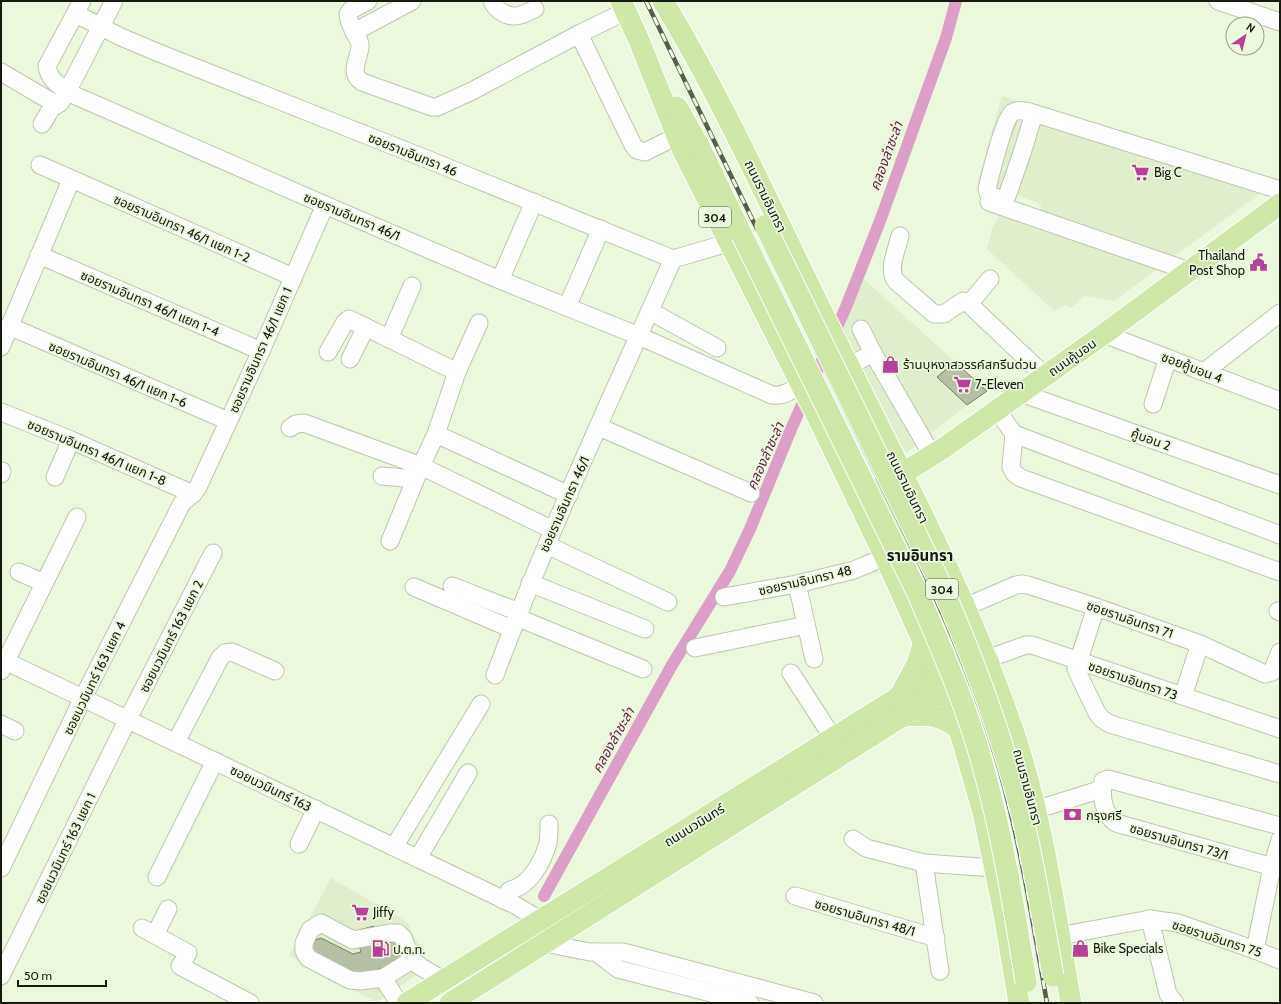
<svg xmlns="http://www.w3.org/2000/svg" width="1281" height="1004" font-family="Cabin,'Noto Sans Thai',sans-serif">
	<rect width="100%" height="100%" fill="#ecf8de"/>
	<g fill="#e0eecd">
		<path d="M1002,96L1274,183L1114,301L1085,296L1071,308L1064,305L1054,311L987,249L993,226L999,217L995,212L1040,213L1041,204L1006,191L977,184Z"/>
		<path d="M864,279L955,362L937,377L967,405L905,454L842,331Z"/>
		<path d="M331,878L407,922L430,966L377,1002L289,956Z"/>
	</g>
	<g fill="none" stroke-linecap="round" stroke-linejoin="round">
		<path stroke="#dca0c8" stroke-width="12" d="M544,896L672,665L730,571L750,529L792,427L846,307L880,221L946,38L956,1"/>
	</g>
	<g fill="#b5c0a7" stroke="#768069">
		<path d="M955,362L987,391L967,405L937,377Z"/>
		<path d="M374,926L380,945L398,940L405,961L354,977L313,957L309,942L321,938L353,954L361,952L355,931Z"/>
	</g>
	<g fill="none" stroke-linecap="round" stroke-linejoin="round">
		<defs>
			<g id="minor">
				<path d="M82,1L47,66C49,79 57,84 67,92L325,205L500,280L639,336L772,395C783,397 792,390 801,384"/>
				<path d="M412,1L354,32C356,35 359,40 360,44C361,57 347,72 362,82L432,107H437L472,91L579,34L626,11"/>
				<path d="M492,1C495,9 505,16 514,16C520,17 529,11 535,9"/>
				<path d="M1218,1L1280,22"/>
				<path d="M76,14L121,37L159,53L424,158L673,259L728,243"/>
				<path d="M354,32L349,20L348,14L351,10L368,1"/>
				<path d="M579,34L633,145L637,150L645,152L677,136"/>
				<path d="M1,72L57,105L60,103L67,92L114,1"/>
				<path d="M1034,114L1022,153L1007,196L1002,199L989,195L987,189C990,176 1004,119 1012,113C1017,109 1024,111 1030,112L1280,190"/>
				<path d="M42,124L54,104"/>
				<path d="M40,165L293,277"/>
				<path d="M989,202L1189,271"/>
				<path d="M900,236C897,249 887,270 896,281L934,314H944L963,301L969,304L1045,376"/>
				<path d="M39,255L261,351"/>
				<path d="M500,280L534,202"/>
				<path d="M969,304L990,279"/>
				<path d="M567,307L601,229"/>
				<path d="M650,311L717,348"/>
				<path d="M9,326L228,421"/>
				<path d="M861,329L873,353L932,455"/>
				<path d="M1104,334L1280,401"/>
				<path d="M389,339L412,286"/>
				<path d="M1,347L71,180"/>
				<path d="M328,352L345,322L349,319L457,372"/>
				<path d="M350,359L366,327"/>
				<path d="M849,366L873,353"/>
				<path d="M1204,372L1280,313"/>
				<path d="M1021,393L1280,485"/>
				<path d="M1153,404L1168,358"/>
				<path d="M997,410L1014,434L1280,535"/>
				<path d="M1,412L71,440L193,494"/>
				<path d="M599,427L751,493"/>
				<path d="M290,428L296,424L304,423L421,466L553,530"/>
				<path d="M436,434L569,495"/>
				<path d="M1014,434L1011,467L1014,473L1021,478L1280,572"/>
				<path d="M1,474L2,471"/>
				<path d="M382,476L415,479"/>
				<path d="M55,477L71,440"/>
				<path d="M390,541L421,466L436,434L457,372L479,323"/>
				<path d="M547,545L668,602"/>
				<path d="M19,572L44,583"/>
				<path d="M530,583L645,629"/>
				<path d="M797,584L814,659"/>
				<path d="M452,586L519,612"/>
				<path d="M414,587L512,629"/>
				<path d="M724,597L797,584L854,570L885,557"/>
				<path d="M965,607L1016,585L1022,584L1028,585L1096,607L1200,644L1265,674L1272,672L1280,652"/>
				<path d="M1096,607L1076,669L1097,713L1102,719L1110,724L1280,774"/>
				<path d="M1278,611L1280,612"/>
				<path d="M516,617L643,669"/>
				<path d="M695,648L806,625"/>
				<path d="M1,659L515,905L540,920"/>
				<path d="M987,659L1026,645H1032L1280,729"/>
				<path d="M1,671L77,517"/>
				<path d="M791,673L833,738"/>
				<path d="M495,675C548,533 612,396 673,259"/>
				<path d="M1183,696L1200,644"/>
				<path d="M1,724L15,731"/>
				<path d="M176,742L220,658L225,653L232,652L275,671"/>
				<path d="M1035,810L1102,789"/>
				<path d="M1280,826L1108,779L1103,781C1101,795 1103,815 1116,823L1280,869"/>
				<path d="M853,839L866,848L924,863L994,868"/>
				<path d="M299,844L316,809"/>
				<path d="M394,847L481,704"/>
				<path d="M418,858L468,773"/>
				<path d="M924,863L940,971"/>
				<path d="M1,868L83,698L176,515L182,503L193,494L198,487L261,351L325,205"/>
				<path d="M157,877L215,761"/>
				<path d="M795,896L936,938"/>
				<path d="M503,900L510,890C530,886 543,861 548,843C549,837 549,831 549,824"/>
				<path d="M1150,919L1168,994L1175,1003"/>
				<path d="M142,928L188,953L185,958"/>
				<path d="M155,935L168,909"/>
				<path d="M1059,936L1150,919L1178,923L1255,950L1280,960"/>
				<path d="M546,943L574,949L590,952H623L814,1003"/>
				<path d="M1255,950L1272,867L1280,840"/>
				<path d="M596,952L618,969L750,1003"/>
				<path d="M412,960L383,978L360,981L350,980L308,958L304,951V943L310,930L321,923L353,940L390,933H398L403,938L412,960L421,967L443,980"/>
				<path d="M182,963L180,966L250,1003"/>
				<path d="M1,976L128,719L213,553"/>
				<path d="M383,978L399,1003"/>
			</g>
			<g id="major">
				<path d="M621,1L638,38L683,151L817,416L885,557L938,675L961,736L983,812L1004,914L1019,1003"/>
				<path d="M663,1C725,104 774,214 827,322C893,456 965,589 1013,730C1043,818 1055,912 1071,1003"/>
				<path d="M677,107L698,144L742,235"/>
				<path d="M884,484L882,493L905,545L906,554"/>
				<path d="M857,500L902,474L945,447L1104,334L1280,204"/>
				<path d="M899,697L917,664L924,642"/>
				<path d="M903,716C927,714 937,714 958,728"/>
				<path d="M407,1003L899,697L983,650"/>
				<path d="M450,1003L944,690L989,663"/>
			</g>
		</defs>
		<use href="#minor" stroke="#bdc8af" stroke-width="19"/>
		<use href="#major" stroke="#fff" stroke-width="23"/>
		<use href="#minor" stroke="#fff" stroke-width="17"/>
		<use href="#major" stroke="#cfe8a7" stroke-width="21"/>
		<defs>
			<path id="rail" d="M646,1L920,564C951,630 979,698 999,768C1021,845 1033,924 1047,1003"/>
		</defs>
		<use href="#rail" stroke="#585d4f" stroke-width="4.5"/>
		<use href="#rail" stroke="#ecf8de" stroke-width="3" stroke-dasharray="9" stroke-linecap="butt"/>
		<defs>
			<g id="major-bridge">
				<path d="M765,226L941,585C974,660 1003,738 1023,819C1035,871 1044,924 1053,976"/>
				<path d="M742,235L918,594C941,648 965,702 981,759C1002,832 1014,907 1026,982"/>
			</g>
		</defs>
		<use href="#major-bridge" stroke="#fff" stroke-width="23" stroke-linecap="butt"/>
		<use href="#major-bridge" stroke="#cfe8a7" stroke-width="21"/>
	</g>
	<defs>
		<symbol id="supermarket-bare" viewBox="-9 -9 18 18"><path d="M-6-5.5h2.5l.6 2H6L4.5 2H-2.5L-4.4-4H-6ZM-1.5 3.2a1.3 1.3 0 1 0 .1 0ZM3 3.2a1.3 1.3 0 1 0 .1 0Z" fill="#b64199" stroke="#ecf8de" stroke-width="2.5" paint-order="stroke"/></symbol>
		<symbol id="civic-bare" viewBox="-9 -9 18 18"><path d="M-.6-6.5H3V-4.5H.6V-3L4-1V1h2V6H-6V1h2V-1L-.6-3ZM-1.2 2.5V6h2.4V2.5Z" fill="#b64199" stroke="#ecf8de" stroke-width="2.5" paint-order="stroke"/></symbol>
		<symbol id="shop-bare" viewBox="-9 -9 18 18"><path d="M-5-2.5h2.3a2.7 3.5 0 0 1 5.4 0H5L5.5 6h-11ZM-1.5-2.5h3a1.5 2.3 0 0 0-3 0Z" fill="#b64199" stroke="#ecf8de" stroke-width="2.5" paint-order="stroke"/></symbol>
		<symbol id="bank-bare" viewBox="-9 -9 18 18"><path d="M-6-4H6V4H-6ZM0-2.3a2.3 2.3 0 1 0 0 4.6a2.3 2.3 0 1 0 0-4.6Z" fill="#b64199" stroke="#ecf8de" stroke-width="2.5" paint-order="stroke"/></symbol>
		<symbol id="fuel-bare" viewBox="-9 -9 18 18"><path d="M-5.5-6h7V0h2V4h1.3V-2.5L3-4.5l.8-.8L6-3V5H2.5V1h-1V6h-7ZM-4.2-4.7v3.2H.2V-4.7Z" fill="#b64199" stroke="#ecf8de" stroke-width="2.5" paint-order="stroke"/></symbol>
	</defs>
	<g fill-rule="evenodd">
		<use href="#supermarket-bare" x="1128" y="160" width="25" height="25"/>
		<use href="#civic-bare" x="1246" y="250" width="25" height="25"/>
		<use href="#shop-bare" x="878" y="352" width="25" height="25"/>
		<use href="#supermarket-bare" x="950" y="372" width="25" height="25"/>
		<use href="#bank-bare" x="1060" y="802" width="25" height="25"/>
		<use href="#supermarket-bare" x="348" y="900" width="25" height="25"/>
		<use href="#shop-bare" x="1068" y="936" width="25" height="25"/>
		<use href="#fuel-bare" x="368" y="936" width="25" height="25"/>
	</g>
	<g text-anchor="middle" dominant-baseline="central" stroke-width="3.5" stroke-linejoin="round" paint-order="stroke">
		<g fill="#ecf8de" stroke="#575d4e" stroke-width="1">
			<rect x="699" y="207" width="32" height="20" rx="3"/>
			<rect x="926" y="579" width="32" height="20" rx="3"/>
		</g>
		<g font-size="12" font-weight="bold" fill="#171a11">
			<text x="715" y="217">304</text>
			<text x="942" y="589">304</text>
		</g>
		<g font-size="13" fill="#171a11" stroke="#ecf8de">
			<text transform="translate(413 154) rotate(22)">ซอยรามอินทรา 46</text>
			<text transform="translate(766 196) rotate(64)">ถนนรามอินทรา</text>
			<text transform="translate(352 216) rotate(23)">ซอยรามอินทรา 46/1</text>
			<text transform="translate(182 228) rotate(24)">ซอยรามอินทรา 46/1 แยก 1-2</text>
			<text transform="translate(150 303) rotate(23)">ซอยรามอินทรา 46/1 แยก 1-4</text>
			<text transform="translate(260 350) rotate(-66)">ซอยรามอินทรา 46/1 แยก 1</text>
			<text transform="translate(1072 357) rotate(-35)">ถนนคู้บอน</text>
			<text transform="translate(1192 367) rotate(21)">ซอยคู้บอน 4</text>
			<text transform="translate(118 374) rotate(23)">ซอยรามอินทรา 46/1 แยก 1-6</text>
			<text transform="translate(1151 439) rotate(20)">คู้บอน 2</text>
			<text transform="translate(97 452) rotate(23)">ซอยรามอินทรา 46/1 แยก 1-8</text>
			<text transform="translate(908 487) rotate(64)">ถนนรามอินทรา</text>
			<text transform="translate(564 504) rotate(-66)">ซอยรามอินทรา 46/1</text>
			<text transform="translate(805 580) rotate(-13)">ซอยรามอินทรา 48</text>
			<text transform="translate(1130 619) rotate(19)">ซอยรามอินทรา 71</text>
			<text transform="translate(171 636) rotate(-63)">ซอยนวมินทร์ 163 แยก 2</text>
			<text transform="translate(94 678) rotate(-64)">ซอยนวมินทร์ 163 แยก 4</text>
			<text transform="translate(1133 680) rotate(19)">ซอยรามอินทรา 73</text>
			<text transform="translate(1028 787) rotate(75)">ถนนรามอินทรา</text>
			<text transform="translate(271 788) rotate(26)">ซอยนวมินทร์ 163</text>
			<text transform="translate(694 825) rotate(-32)">ถนนนวมินทร์</text>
			<text transform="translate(1179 841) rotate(16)">ซอยรามอินทรา 73/1</text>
			<text transform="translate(65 848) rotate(-64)">ซอยนวมินทร์ 163 แยก 1</text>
			<text transform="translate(865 917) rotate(16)">ซอยรามอินทรา 48/1</text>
			<text transform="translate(1217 938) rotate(18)">ซอยรามอินทรา 75</text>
		</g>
		<g font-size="13" fill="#171a11" stroke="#ecf8de" text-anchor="start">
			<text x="1154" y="172">Big C</text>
			<text x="1245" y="255" text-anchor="end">Thailand<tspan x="1245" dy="15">Post Shop</tspan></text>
			<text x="903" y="364">ร้านบุหงาสวรรค์สกรีนด่วน</text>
			<text x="975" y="384">7-Eleven</text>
			<text x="1086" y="815">กรุงศรี</text>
			<text x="373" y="912">Jiffy</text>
			<text x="1093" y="948">Bike Specials</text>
			<text x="393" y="949">ป.ต.ท.</text>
		</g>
		<g font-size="14" font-style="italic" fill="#621d50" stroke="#ecf8de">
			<text transform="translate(886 156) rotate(-70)">คลองลำชะล่า</text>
			<text transform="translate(765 456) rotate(-66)">คลองลำชะล่า</text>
			<text transform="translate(613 740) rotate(-61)">คลองลำชะล่า</text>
		</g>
		<g font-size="15" font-weight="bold" fill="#171a11" stroke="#ecf8de">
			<text x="920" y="556">รามอินทรา</text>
		</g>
	</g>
	<rect width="1281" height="1004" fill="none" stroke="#171a11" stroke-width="4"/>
	<g transform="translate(1245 36) rotate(35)"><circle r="19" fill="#ecf8de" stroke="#979f8c"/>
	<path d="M0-3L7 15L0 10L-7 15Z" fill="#b64199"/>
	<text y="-6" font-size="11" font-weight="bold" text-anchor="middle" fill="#171a11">N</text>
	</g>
	<path d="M18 980v6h88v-6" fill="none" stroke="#171a11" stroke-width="2"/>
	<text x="24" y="980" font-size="12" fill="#171a11" stroke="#ecf8de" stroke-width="3" paint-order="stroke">50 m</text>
</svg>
